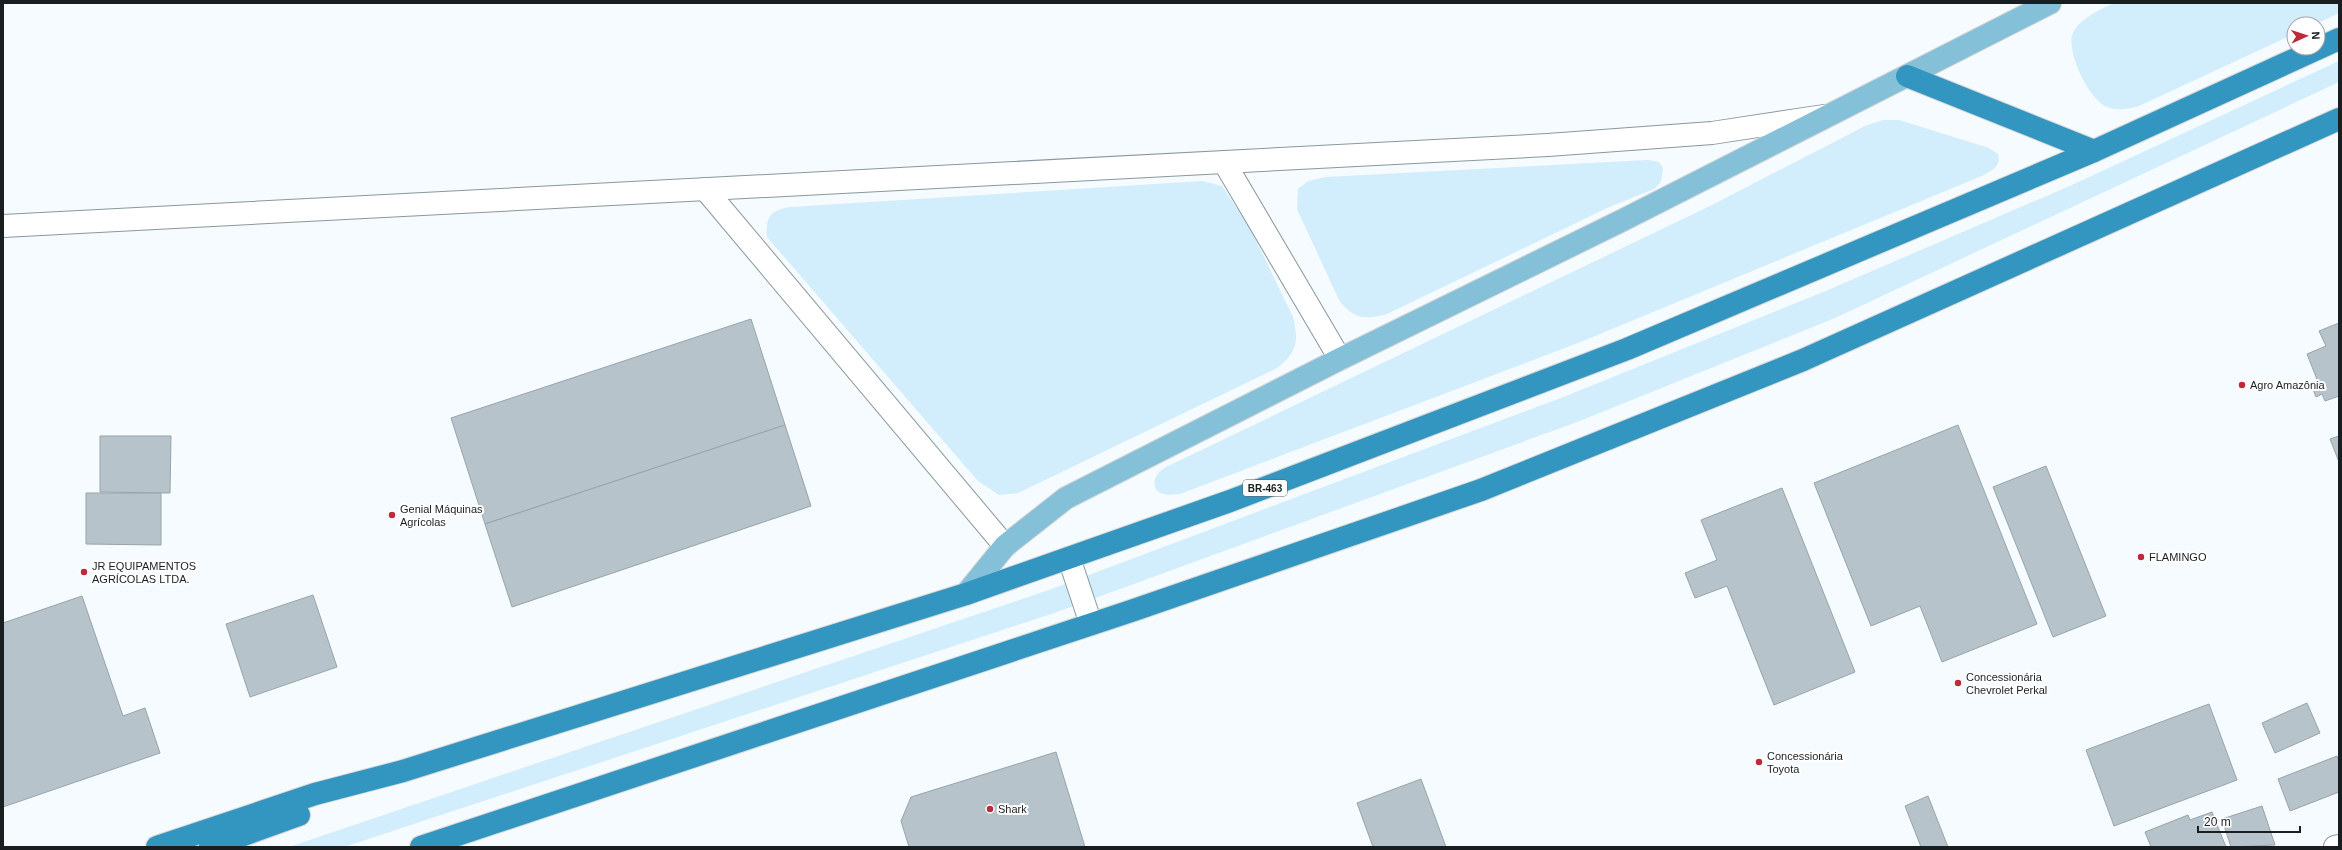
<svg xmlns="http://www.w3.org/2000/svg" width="2342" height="850" font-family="Arial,sans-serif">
	<rect width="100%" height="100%" fill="#f5fbfe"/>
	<g fill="#d2edfb">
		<path d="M2114,3H2339V13L2316,24H2294V34L2139,106C2128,109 2118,111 2107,107C2089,100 2065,50 2073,33C2079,19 2101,9 2114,3Z"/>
		<path d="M2339,61V82L1835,318L1577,422L1057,612L344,847H289L1049,590L1566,396L1828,290L2072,185Z"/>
		<path d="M1883,120H1899L1989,148L1998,154C2001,166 1994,169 1984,175L1578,343L1180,494C1170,495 1164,496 1156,490C1152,479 1157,473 1166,467L1710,206L1865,126Z"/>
		<path d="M1648,160L1659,162L1663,168L1661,182L1654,189L1607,208L1387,314C1364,320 1353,319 1339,300L1297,209L1298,189L1308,181L1326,177Z"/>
		<path d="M1202,181L1222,186L1250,228L1293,317C1299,342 1297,352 1277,368L1018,493L999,495L978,481L767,237C765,216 771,210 791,207Z"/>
	</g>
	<g fill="#b6c3cb" stroke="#96a4ab">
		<path d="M751,319L785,425L485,524L451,418Z"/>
		<path d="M2339,323V396L2325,401L2322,394L2316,397L2311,384L2318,382L2307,354L2326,346L2319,331Z"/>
		<path d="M785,425L811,506L512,607L485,524Z"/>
		<path d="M1958,425L2037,624L1942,662L1920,606L1871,626L1814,483Z"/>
		<path d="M100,436H171L170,493L100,492Z"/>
		<path d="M2339,436V462L2330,439Z"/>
		<path d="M2046,466L2106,616L2053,637L1993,487Z"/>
		<path d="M1782,488L1855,672L1774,705L1727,586L1695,598L1685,573L1717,560L1701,520Z"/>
		<path d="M86,493H161V545L86,544Z"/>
		<path d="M313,595L337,667L250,697L226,624Z"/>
		<path d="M82,596L123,716L145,708L160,753L3,807V623Z"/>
		<path d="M2307,703L2320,733L2275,753L2262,723Z"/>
		<path d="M2209,704L2237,780L2114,826L2086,750Z"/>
		<path d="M1056,752L1085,847H909L901,821L911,797Z"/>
		<path d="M2337,756L2339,762V792L2290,811L2278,779Z"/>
		<path d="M1421,779L1446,847H1373L1357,803Z"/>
		<path d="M1928,796L1948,847H1921L1905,806Z"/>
		<path d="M2262,806L2275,845L2231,847L2222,819Z"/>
		<path d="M2212,812L2226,847H2151L2145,832L2188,815L2190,820Z"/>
	</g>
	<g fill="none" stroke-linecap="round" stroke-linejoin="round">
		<defs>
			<g id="minor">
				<path d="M1224,162L1340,359"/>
				<path d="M705,189L1005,546"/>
				<path d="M3,226L1548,145L1712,133L1824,116"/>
				<path d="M1069,558L1091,624"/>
				<path d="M2335,847L2339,846"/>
			</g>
			<path id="major" d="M966,594L1005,546L1066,498L1340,359L1623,220L2050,3"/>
			<g id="highway">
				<path d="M1907,76L2094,151"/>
				<path d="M157,847L315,794L403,771L966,594L1230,501L1627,349L2094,151L2339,39"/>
				<path d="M210,847L299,815"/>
				<path d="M421,847L1134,610L1481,490L1803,360L2339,119"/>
			</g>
		</defs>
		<use href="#minor" stroke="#8a979e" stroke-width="24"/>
		<use href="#major" stroke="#d6d7d7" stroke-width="24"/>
		<use href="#highway" stroke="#d6d7d7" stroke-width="24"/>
		<use href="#minor" stroke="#fff" stroke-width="22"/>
		<use href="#major" stroke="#85c0d9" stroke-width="22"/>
		<use href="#highway" stroke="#3396c0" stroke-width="22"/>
	</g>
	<g fill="#bc2b3b" stroke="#fff" stroke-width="1.5">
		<circle cx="2242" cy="385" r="4"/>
		<circle cx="392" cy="515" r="4"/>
		<circle cx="2141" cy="557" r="4"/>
		<circle cx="84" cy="572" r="4"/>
		<circle cx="1958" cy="683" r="4"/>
		<circle cx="1759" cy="762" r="4"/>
		<circle cx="990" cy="809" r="4"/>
	</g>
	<g text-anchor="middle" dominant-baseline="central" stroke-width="4" stroke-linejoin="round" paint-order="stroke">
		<rect fill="#fff" stroke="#5e6264" stroke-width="1" x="1243" y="480" width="44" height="16" rx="3"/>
		<g font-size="10" font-weight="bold" fill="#191f21">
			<text x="1265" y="488">BR-463</text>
		</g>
		<g font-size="11" fill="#191f21" stroke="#fff" text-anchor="start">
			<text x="2250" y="385">Agro Amazônia</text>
			<text x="400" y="509">Genial Máquinas<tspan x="400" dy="13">Agrícolas</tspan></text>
			<text x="2149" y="557">FLAMINGO</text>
			<text x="92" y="566">JR EQUIPAMENTOS<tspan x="92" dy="13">AGRÍCOLAS LTDA.</tspan></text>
			<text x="1966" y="677">Concessionária<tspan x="1966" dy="13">Chevrolet Perkal</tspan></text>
			<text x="1767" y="756">Concessionária<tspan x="1767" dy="13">Toyota</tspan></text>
			<text x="998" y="809">Shark</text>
		</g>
	</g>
	<rect width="2342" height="850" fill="none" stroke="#191f21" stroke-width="8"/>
	<g transform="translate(2306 36) rotate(87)"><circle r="19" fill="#ffffff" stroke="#a3a5a6"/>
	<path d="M0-3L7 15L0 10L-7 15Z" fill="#bc2b3b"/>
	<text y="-6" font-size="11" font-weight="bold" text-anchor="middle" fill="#191f21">N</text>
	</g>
	<path d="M2198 826v6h102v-6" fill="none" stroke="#191f21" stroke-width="2"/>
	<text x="2204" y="826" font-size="12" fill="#191f21" stroke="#ffffff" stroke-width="3" paint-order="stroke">20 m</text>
</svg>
